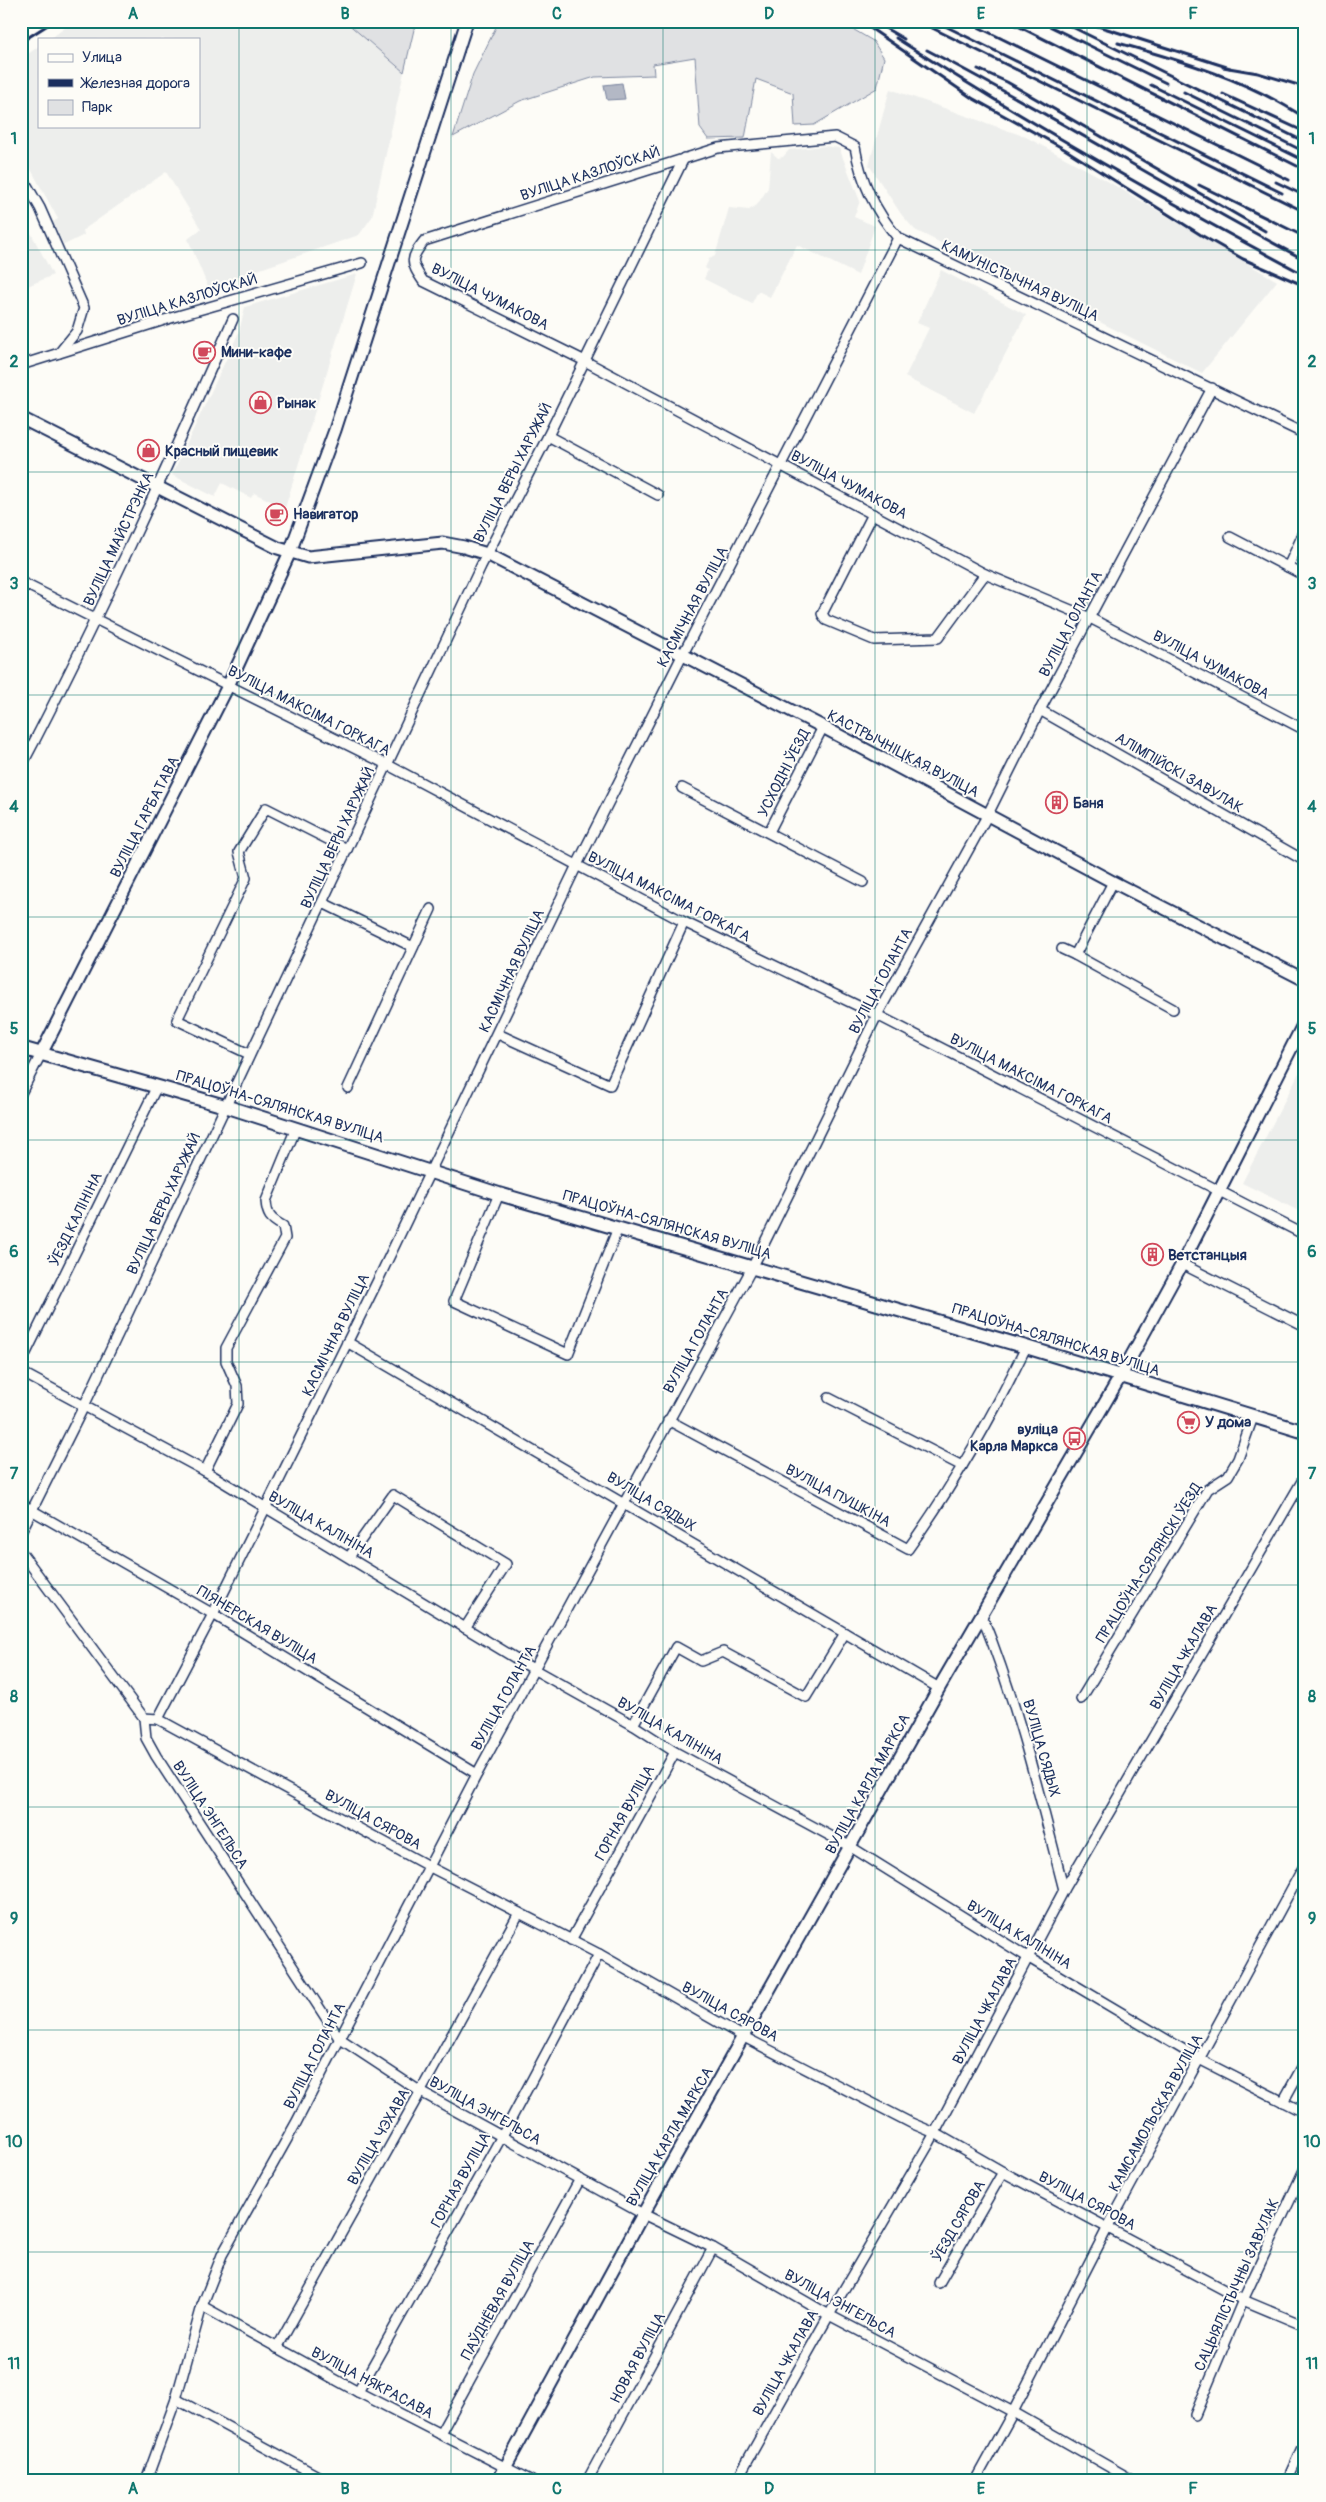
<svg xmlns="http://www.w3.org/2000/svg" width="1326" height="2502" font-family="Pangolin,sans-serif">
	<rect width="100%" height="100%" fill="#fdfcf7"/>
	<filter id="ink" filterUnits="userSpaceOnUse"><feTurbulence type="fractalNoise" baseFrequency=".02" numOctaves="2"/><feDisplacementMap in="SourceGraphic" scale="10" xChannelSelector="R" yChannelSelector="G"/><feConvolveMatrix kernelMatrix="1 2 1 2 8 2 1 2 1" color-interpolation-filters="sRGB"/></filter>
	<g filter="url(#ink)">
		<g fill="#edeeec">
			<path d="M74,21H345L404,72L372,217L359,235L208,287L188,239L201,229L166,172L83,230L84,235L64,245L53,222L58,219L21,151V59L39,46V126H199V39H50Z"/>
			<path d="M890,89L1026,137L1102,178L1277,281L1202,373L915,230L901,214L869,165Z"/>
			<path d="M824,146L839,148L860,201L854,217L875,226L858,275L797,245L770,297L758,291L752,303L704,279L708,270L705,268L709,259L715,256L729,208L749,210L757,205L768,188L771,152L778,158L783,157L789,150Z"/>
			<path d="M21,214L53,275L21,289Z"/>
			<path d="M941,270L1026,315L974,413L905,377L929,328L917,323Z"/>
			<path d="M357,274L285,508L254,493L251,498L222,483L215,497L172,475L239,332L245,307Z"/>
			<path d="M1305,1061V1214L1242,1183Z"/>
		</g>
		<g fill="#e0e1e3" stroke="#7e88a0">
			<path d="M345,21H416L404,72Z"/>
			<path d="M499,21H839L873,41L884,58L877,88L814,125L795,126L793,93L756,79L745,138L708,139L700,128L695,57L653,64L654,75L595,77L520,101L453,137L473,74Z"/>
		</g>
		<path fill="#b3b8c5" stroke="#76819c" d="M622,83L625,99L607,100L604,85Z"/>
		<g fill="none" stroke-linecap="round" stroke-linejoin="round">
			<defs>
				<g id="street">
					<path d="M21,175L40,208L84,308L77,331L59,353"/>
					<path d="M21,365L174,317L362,263"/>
					<path d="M1305,434L898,238C875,211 861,182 855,147L835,137L718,148L424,241C410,259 410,262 423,281L583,360L985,574L1090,618L1305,730"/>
					<path d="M548,436L658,495"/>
					<path d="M873,514L822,614L826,620L874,640L938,638L985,574"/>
					<path d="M1230,537L1305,576"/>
					<path d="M1288,567L1305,530"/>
					<path d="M21,582L388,765L684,922L877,1015L1305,1235"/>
					<path d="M1040,710L1305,861"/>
					<path d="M21,767C98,620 166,470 233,319"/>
					<path d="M682,788L863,882"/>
					<path d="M769,832L823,727"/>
					<path d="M1113,882L1075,955L1173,1009"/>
					<path d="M323,903L413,947"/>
					<path d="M1062,949L1075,955"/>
					<path d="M498,1034L610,1085L684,922"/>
					<path d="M249,1054L177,1020L246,878L239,852L266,808L347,849"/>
					<path d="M348,1088L431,909"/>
					<path d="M21,1093L41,1054"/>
					<path d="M499,1194L454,1301L568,1354L618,1228"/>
					<path d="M1182,1264L1305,1326"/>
					<path d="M347,1342L939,1688"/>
					<path d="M21,1363L157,1086"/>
					<path d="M21,1372L205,1471L535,1670L633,1725L675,1752L851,1847L1029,1958L1201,2060L1305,2113"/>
					<path d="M829,1398L962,1466"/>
					<path d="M668,1420L908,1549C954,1485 992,1417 1026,1347"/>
					<path d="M205,1471L238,1404L237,1386L226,1361V1348L285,1238L283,1226C270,1219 267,1215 266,1201L296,1128"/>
					<path d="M21,1504L213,1614L477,1774"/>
					<path d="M21,1532L84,1406L481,566L548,436L684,158"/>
					<path d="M21,1552L144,1718L146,1738L156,1756L339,2038L421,2092L643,2214L713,2248L829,2315L1013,2412L1134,2481"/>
					<path d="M349,1557L393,1495L506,1564L465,1628"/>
					<path d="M982,1616C1018,1705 1040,1797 1064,1890"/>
					<path d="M1081,1699L1208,1489L1228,1476L1238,1459L1253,1417"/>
					<path d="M144,1718L158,1719L430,1867L599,1954L744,2037L911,2123L935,2133L1003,2172L1243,2300L1305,2326"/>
					<path d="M158,1719L213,1614L380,1276L577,865L682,656L898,238"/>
					<path d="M633,1725L676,1647L701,1661L723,1652L806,1697L845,1633"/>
					<path d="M571,1940L675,1752"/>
					<path d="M1283,2102L1305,2062"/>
					<path d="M939,2283L1003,2172"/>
					<path d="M202,2306L358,2392L532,2481"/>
					<path d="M277,2348L422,2089L519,1913"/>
					<path d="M358,2392L502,2136L599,1954"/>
					<path d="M176,2399L327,2481"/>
					<path d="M1195,2415L1243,2300L1305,2168"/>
					<path d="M440,2434L580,2179"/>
					<path d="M146,2481L176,2399L202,2306L222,2255L296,2123L477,1774L753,1266L877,1015L987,816L1040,710L1212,388"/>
					<path d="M587,2481L713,2248"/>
					<path d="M736,2481L829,2315L930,2142L1064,1890L1305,1476"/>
					<path d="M975,2481L1013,2412L1108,2227L1305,1864"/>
					<path d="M1287,2481L1305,2441"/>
				</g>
				<g id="secondary">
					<path d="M21,418L278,548L308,557L443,543L464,547L487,554L823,727L1113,882L1305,980"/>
					<path d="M41,1054L228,686L290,552L335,430L467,21"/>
					<path d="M498,2481L643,2214L939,1688L1120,1377L1182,1264L1305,1021"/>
				</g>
				<path id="primary" d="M21,1048L225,1106L499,1194L1026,1347L1305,1432"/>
			</defs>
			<use href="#street" stroke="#1b2f5e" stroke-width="12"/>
			<use href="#secondary" stroke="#1b2f5e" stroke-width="15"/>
			<use href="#primary" stroke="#1b2f5e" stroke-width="16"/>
			<use href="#street" stroke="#fdfcf7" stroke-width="9"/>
			<use href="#secondary" stroke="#fdfcf7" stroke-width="11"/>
			<use href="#primary" stroke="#fdfcf7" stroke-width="12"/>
			<g stroke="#1b2f5e" stroke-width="3">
				<path d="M860,21L972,98L1066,150L1201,235L1243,259L1305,286"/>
				<path d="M873,21L904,39"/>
				<path d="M918,21L1305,212"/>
				<path d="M935,21L1282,193"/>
				<path d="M966,21L1289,180"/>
				<path d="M1008,21L1305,170"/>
				<path d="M1039,21L1166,83"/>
				<path d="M1060,21L1305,142"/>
				<path d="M1082,21L1230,68"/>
				<path d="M896,38C1028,123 1166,201 1305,275"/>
				<path d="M21,42L54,21"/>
				<path d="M1118,43C1183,61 1248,80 1305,118"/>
				<path d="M927,50C1055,116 1177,193 1305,260"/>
				<path d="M1223,67L1258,73L1305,87"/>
				<path d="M978,69L1007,82L1265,231"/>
				<path d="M1151,85L1305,161"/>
				<path d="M1184,92L1305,152"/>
				<path d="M1223,94L1305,132"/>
				<path d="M1276,182L1305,196"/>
				<path d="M1199,185L1305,237"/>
			</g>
		</g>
	</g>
	<path fill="none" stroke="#0f766e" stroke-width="1" stroke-opacity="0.55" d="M239,21V2481M451,21V2481M663,21V2481M875,21V2481M1087,21V2481M21,250H1305M21,472H1305M21,695H1305M21,917H1305M21,1140H1305M21,1362H1305M21,1585H1305M21,1807H1305M21,2030H1305M21,2252H1305"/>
	<defs>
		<symbol id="cafe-ring" viewBox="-11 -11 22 22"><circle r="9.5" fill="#fdfcf7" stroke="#d1495b" stroke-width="1.5"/><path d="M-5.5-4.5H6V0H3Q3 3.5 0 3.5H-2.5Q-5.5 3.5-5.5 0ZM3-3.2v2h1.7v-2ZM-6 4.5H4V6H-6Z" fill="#d1495b"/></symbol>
		<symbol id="shop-ring" viewBox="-11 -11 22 22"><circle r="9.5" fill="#fdfcf7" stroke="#d1495b" stroke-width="1.5"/><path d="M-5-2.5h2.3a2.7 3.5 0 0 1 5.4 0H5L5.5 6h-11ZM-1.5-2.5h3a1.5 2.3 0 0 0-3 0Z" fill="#d1495b"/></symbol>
		<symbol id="building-ring" viewBox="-11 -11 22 22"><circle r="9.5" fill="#fdfcf7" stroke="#d1495b" stroke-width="1.5"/><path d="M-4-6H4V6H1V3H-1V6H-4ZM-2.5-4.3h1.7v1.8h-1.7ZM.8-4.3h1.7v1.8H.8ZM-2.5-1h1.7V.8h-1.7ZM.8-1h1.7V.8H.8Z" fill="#d1495b"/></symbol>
		<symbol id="supermarket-ring" viewBox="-11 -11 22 22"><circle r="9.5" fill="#fdfcf7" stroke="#d1495b" stroke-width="1.5"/><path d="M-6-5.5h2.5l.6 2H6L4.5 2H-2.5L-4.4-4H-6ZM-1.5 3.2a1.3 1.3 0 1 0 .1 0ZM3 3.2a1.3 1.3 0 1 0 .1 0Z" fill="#d1495b"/></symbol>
		<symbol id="bus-ring" viewBox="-11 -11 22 22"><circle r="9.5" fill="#fdfcf7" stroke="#d1495b" stroke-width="1.5"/><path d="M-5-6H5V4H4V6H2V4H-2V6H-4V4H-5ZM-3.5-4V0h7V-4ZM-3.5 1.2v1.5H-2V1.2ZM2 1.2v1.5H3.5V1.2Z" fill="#d1495b"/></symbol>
	</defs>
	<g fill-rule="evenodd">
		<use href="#cafe-ring" x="192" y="340" width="25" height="25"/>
		<use href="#shop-ring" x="248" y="390" width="25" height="25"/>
		<use href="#shop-ring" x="136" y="438" width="25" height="25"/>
		<use href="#cafe-ring" x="264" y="502" width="25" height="25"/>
		<use href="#building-ring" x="1044" y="790" width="25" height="25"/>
		<use href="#building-ring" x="1140" y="1242" width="25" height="25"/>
		<use href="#supermarket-ring" x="1176" y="1410" width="25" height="25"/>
		<use href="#bus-ring" x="1062" y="1426" width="25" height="25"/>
	</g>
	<g text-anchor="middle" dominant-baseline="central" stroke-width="4" stroke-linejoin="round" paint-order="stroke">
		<g font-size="15" fill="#1b2f5e" stroke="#fdfcf7">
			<text transform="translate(590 174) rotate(-18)">ВУЛІЦА КАЗЛОЎСКАЙ</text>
			<text transform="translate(1020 281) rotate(25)">КАМУНІСТЫЧНАЯ ВУЛІЦА</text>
			<text transform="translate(490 297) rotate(27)">ВУЛІЦА ЧУМАКОВА</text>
			<text transform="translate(187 300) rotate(-17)">ВУЛІЦА КАЗЛОЎСКАЙ</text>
			<text transform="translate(513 473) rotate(-63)">ВУЛІЦА ВЕРЫ ХАРУЖАЙ</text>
			<text transform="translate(849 485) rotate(28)">ВУЛІЦА ЧУМАКОВА</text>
			<text transform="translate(119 539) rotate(-65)">ВУЛІЦА МАЙСТРЭНКА</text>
			<text transform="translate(693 607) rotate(-62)">КАСМІЧНАЯ ВУЛІЦА</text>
			<text transform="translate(1071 624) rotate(-62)">ВУЛІЦА ГОЛАНТА</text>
			<text transform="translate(1211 665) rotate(28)">ВУЛІЦА ЧУМАКОВА</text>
			<text transform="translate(309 711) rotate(27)">ВУЛІЦА МАКСІМА ГОРКАГА</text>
			<text transform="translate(903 754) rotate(28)">КАСТРЫЧНІЦКАЯ ВУЛІЦА</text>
			<text transform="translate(784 773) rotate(-63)">УСХОДНІ ЎЕЗД</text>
			<text transform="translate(1179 773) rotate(30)">АЛІМПІЙСКІ ЗАВУЛАК</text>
			<text transform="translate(145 817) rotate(-63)">ВУЛІЦА ГАРБАТАВА</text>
			<text transform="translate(338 838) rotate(-65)">ВУЛІЦА ВЕРЫ ХАРУЖАЙ</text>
			<text transform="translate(669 897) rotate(27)">ВУЛІЦА МАКСІМА ГОРКАГА</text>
			<text transform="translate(512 971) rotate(-65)">КАСМІЧНАЯ ВУЛІЦА</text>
			<text transform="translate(881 981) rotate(-62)">ВУЛІЦА ГОЛАНТА</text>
			<text transform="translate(1031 1079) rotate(27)">ВУЛІЦА МАКСІМА ГОРКАГА</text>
			<text transform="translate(280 1107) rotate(17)">ПРАЦОЎНА-СЯЛЯНСКАЯ ВУЛІЦА</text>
			<text transform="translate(164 1204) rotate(-65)">ВУЛІЦА ВЕРЫ ХАРУЖАЙ</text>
			<text transform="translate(76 1219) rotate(-64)">ЎЕЗД КАЛІНІНА</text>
			<text transform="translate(667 1225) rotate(16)">ПРАЦОЎНА-СЯЛЯНСКАЯ ВУЛІЦА</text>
			<text transform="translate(336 1335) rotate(-64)">КАСМІЧНАЯ ВУЛІЦА</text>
			<text transform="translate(1056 1340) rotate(17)">ПРАЦОЎНА-СЯЛЯНСКАЯ ВУЛІЦА</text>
			<text transform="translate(696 1341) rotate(-61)">ВУЛІЦА ГОЛАНТА</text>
			<text transform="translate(838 1496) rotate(28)">ВУЛІЦА ПУШКІНА</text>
			<text transform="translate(651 1502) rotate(31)">ВУЛІЦА СЯДЫХ</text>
			<text transform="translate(321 1525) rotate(30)">ВУЛІЦА КАЛІНІНА</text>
			<text transform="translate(1149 1563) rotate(-58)">ПРАЦОЎНА-СЯЛЯНСКІ ЎЕЗД</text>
			<text transform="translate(257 1625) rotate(31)">ПІЯНЕРСКАЯ ВУЛІЦА</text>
			<text transform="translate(1184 1657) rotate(-60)">ВУЛІЦА ЧКАЛАВА</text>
			<text transform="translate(504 1698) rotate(-61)">ВУЛІЦА ГОЛАНТА</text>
			<text transform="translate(670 1731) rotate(30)">ВУЛІЦА КАЛІНІНА</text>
			<text transform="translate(1041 1748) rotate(74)">ВУЛІЦА СЯДЫХ</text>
			<text transform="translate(868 1784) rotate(-61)">ВУЛІЦА КАРЛА МАРКСА</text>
			<text transform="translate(625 1813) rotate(-61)">ГОРНАЯ ВУЛІЦА</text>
			<text transform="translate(210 1815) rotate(57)">ВУЛІЦА ЭНГЕЛЬСА</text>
			<text transform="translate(373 1820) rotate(29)">ВУЛІЦА СЯРОВА</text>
			<text transform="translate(1019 1935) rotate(31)">ВУЛІЦА КАЛІНІНА</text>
			<text transform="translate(985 2011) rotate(-62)">ВУЛІЦА ЧКАЛАВА</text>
			<text transform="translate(730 2012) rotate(29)">ВУЛІЦА СЯРОВА</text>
			<text transform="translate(315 2056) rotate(-63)">ВУЛІЦА ГОЛАНТА</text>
			<text transform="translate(485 2111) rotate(29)">ВУЛІЦА ЭНГЕЛЬСА</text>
			<text transform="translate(1156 2113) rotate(-61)">КАМСАМОЛЬСКАЯ ВУЛІЦА</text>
			<text transform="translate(379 2137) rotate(-60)">ВУЛІЦА ЧЭХАВА</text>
			<text transform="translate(670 2137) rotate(-60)">ВУЛІЦА КАРЛА МАРКСА</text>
			<text transform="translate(461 2180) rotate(-61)">ГОРНАЯ ВУЛІЦА</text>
			<text transform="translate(1087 2201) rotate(28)">ВУЛІЦА СЯРОВА</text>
			<text transform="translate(959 2221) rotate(-60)">ЎЕЗД СЯРОВА</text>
			<text transform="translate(1237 2285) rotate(-66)">САЦЫЯЛІСТЫЧНЫ ЗАВУЛАК</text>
			<text transform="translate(498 2300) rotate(-61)">ПАЎДНЁВАЯ ВУЛІЦА</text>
			<text transform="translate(840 2304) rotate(29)">ВУЛІЦА ЭНГЕЛЬСА</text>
			<text transform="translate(638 2358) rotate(-62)">НОВАЯ ВУЛІЦА</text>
			<text transform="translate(786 2363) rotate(-61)">ВУЛІЦА ЧКАЛАВА</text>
			<text transform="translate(372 2383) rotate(28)">ВУЛІЦА НЯКРАСАВА</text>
		</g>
		<g font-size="15" font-weight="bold" fill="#1b2f5e" stroke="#fdfcf7" text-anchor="start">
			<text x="221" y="352">Мини-кафе</text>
			<text x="277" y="403">Рынак</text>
			<text x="165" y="451">Красный пищевик</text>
			<text x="293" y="514">Навигатор</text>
			<text x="1073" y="803">Баня</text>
			<text x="1168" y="1255">Ветстанцыя</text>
			<text x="1205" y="1422">У дома</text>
			<text x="1058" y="1429" text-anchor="end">вуліца<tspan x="1058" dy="17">Карла Маркса</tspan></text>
		</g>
	</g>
	<rect width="1326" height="2502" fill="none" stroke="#fdfcf7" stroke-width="55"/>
	<rect x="38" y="38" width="162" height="90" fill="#fdfcf7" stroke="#a3aaba"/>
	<rect x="48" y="54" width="25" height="8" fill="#fdfcf7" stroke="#a3aaba"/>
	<text x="82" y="62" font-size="15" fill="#1b2f5e">Улица</text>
	<rect x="48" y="79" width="25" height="8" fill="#1b2f5e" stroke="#a3aaba"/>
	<text x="82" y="88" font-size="15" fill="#1b2f5e">Железная дорога</text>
	<rect x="48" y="100" width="25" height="15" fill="#e0e1e3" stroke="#a3aaba"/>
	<text x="82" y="112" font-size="15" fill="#1b2f5e">Парк</text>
	<rect x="28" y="28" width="1270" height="2446" fill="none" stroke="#0f766e" stroke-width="2"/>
	<g font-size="16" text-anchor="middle" font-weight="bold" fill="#0f766e">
		<text x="133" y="19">A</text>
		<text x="345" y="19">B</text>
		<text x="557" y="19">C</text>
		<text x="769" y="19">D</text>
		<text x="981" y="19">E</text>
		<text x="1193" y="19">F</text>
		<text x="14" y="144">1</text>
		<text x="1312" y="144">1</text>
		<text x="14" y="367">2</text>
		<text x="1312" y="367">2</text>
		<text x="14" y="589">3</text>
		<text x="1312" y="589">3</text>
		<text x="14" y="812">4</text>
		<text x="1312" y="812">4</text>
		<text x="14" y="1034">5</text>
		<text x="1312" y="1034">5</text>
		<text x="14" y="1257">6</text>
		<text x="1312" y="1257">6</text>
		<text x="14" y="1479">7</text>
		<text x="1312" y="1479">7</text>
		<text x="14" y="1702">8</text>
		<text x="1312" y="1702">8</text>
		<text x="14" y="1924">9</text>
		<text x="1312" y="1924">9</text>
		<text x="14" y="2147">10</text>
		<text x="1312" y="2147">10</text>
		<text x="14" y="2369">11</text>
		<text x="1312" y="2369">11</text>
		<text x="133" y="2494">A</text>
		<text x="345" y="2494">B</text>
		<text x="557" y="2494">C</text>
		<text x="769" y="2494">D</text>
		<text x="981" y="2494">E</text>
		<text x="1193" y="2494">F</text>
	</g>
</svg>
